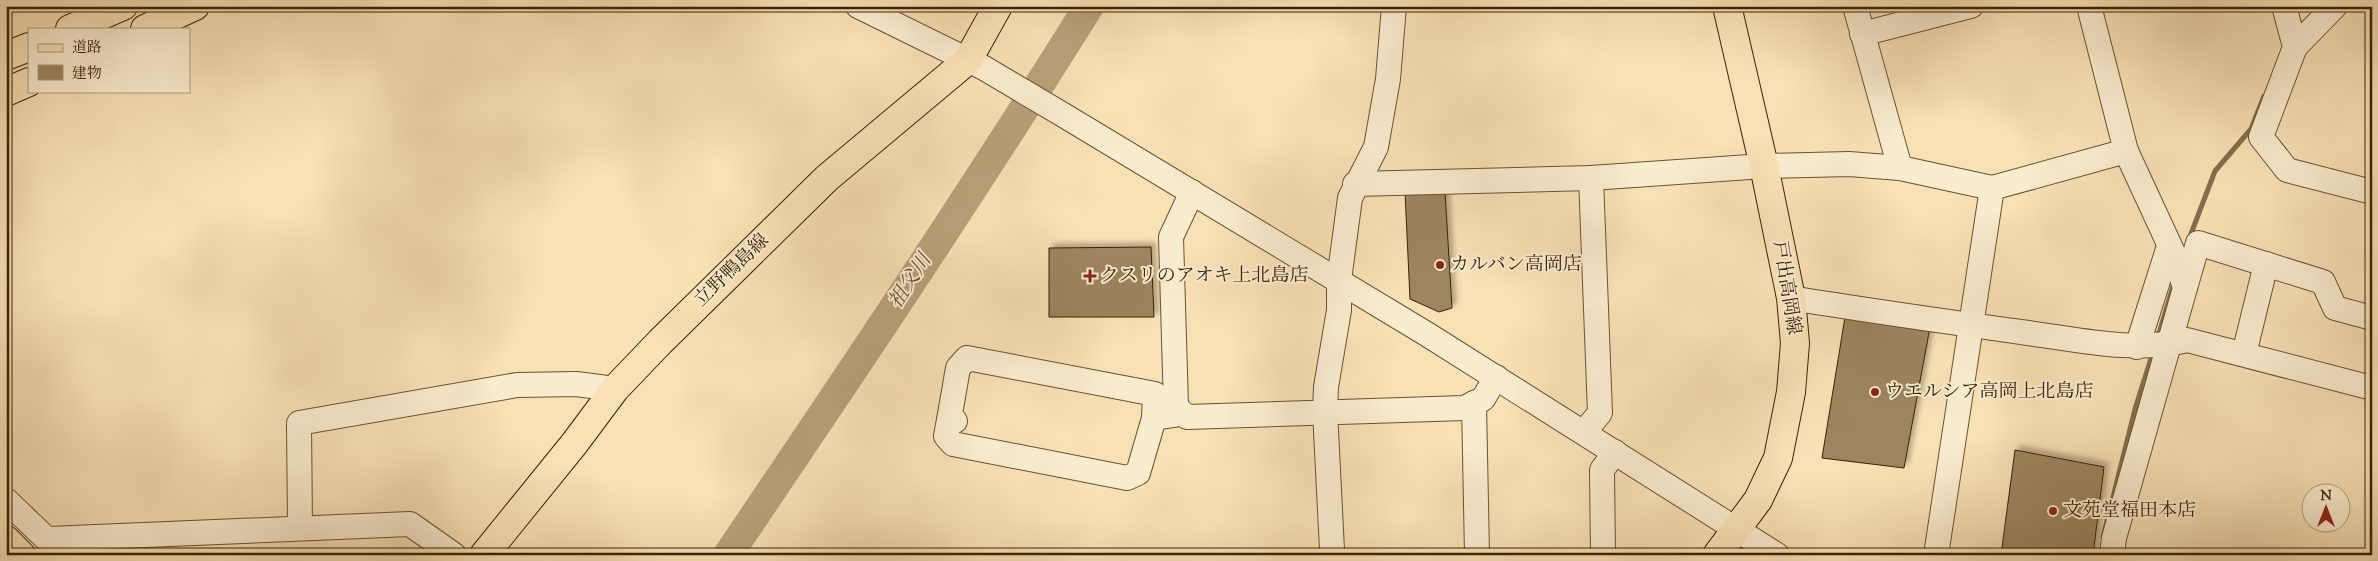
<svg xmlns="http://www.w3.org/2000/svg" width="2378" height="561" font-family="'Sorts Mill Goudy','Noto Serif JP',serif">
	<defs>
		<filter id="shadow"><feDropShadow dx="4.5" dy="-4.5" stdDeviation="2.5" flood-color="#0004"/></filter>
	</defs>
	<rect width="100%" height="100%" fill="#f8e1b5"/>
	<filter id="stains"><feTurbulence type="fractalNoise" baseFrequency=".004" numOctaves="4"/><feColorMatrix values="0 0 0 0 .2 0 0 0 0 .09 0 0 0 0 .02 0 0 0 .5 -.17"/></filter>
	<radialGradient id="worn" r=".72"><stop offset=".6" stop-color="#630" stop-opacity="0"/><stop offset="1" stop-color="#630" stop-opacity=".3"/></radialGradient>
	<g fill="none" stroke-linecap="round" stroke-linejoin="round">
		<g stroke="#866e4c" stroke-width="5">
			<path d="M2189,239L2215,171L2251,129L2264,96"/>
			<path d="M2158,337L2174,283"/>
			<path d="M2103,537L2135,409L2153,352"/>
		</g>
		<path stroke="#b8a07a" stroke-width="30" d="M728,555C851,373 973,192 1089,6"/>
	</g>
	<g fill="#9d8561" stroke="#3b2207" filter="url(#shadow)">
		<path d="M1405,192H1445L1452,308L1439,312L1410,299Z"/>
		<path d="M1151,247L1154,317H1049V248Z"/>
		<path d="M1846,311L1930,327L1904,468L1822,458Z"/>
		<path d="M2015,450L2104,467L2093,555H2001Z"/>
	</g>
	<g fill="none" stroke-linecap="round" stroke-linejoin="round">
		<defs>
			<g id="minor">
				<path d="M858,6L984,68L1065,116L1425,333L1777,555"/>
				<path d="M1855,6L1900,168"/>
				<path d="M2089,6L2126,151L2176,259L2185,288L2114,538L2112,555"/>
				<path d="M2284,6L2295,47L2261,137L2287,170L2372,192"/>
				<path d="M1862,34L1971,6"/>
				<path d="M2295,47L2335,6"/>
				<path d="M1355,184L1591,178L1764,166L1849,164L1900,168L1992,188"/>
				<path d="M1192,192L1171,237L1176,407L1187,417L1464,408L1483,399L1496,377"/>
				<path d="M2185,288L2198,243L2323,282L2335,308L2372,318"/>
				<path d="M1791,298C1870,311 1949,322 2028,333C2081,340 2134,353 2187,340L2372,388"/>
				<path d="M2137,347L2169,246"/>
				<path d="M2244,354L2266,264"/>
				<path d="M1474,403L1477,555"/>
				<path d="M949,420L946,436L953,444L1127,478L1138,473L1154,418"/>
				<path d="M955,421L949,420L958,368L967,358L1155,394L1154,418L1174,415L1180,412"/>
				<path d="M1584,432L1600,413L1591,178"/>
				<path d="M6,500L58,550"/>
				<path d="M300,527L299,423L517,385L576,384L615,389"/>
				<path d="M48,539L410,524L454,555"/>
				<path d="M1332,550L1325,411L1326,387L1339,310V280L1350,198L1376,147L1388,79L1394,6"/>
				<path d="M1603,555L1602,470L1615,452"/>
				<path d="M1936,555L1992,188L2126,151"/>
			</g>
			<g id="major">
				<path d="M6,540L21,555"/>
				<path d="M484,555L574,444L615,389L660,342L827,178L968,60L998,6"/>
				<path d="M1717,555L1758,500L1778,458L1791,392L1795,343L1791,298L1764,166L1727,6"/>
			</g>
			<g id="highway">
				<path d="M70,29L123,6"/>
				<path d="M145,29L195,6"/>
				<path d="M6,56L29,47"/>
				<path d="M6,92L29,82"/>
			</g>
		</defs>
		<use href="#minor" stroke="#6a5232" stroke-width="26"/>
		<use href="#major" stroke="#3b2207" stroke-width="30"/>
		<use href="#highway" stroke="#3b2207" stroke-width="30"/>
		<use href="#minor" stroke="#faeccf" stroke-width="24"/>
		<use href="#major" stroke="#f8e1b5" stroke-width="28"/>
		<use href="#highway" stroke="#f8e1b5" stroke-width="28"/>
	</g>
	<g fill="#8f2418" stroke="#faeccf" stroke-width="2">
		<circle cx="1440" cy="265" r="5"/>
		<path d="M1087.5 268.5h5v5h5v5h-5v5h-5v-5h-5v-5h5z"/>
		<circle cx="1875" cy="392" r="5"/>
		<circle cx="2053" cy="511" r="5"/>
	</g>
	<g text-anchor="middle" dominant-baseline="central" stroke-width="4" stroke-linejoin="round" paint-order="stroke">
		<g font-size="19" fill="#3b2207" stroke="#faeccf" text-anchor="start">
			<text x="1450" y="265">カルバン高岡店</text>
			<text x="1100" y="276">クスリのアオキ上北島店</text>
			<text x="1885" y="392">ウエルシア高岡上北島店</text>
			<text x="2063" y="511">文苑堂福田本店</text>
		</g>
		<g font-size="19" fill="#3b2207" stroke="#faeccf">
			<text transform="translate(732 271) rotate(-44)">立野鴨島線</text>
			<text transform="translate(1786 288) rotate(81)">戸出高岡線</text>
		</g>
		<g font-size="20" font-style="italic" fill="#674e2f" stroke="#faeccf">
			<text transform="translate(911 282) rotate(-57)">祖父川</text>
		</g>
	</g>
	<rect width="2378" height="561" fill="none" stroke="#f8e1b5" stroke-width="25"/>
	<rect x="8" y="8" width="2363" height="546" fill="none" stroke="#3b2207" stroke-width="2.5"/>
	<rect x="12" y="12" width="2353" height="536" fill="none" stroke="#3b2207"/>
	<rect x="28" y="28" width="162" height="65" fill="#faeccf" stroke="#ae9b7f"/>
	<rect x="38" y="44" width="25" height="8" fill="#f8e1b5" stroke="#ae9b7f"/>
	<text x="72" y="52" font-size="15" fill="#3b2207">道路</text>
	<rect x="38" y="65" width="25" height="15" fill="#9d8561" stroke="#ae9b7f"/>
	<text x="72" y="78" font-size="15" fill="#3b2207">建物</text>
	<g transform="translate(2326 508)"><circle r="24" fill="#faeccf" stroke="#ae9b7f"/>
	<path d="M0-4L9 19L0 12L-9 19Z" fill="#8f2418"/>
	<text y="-8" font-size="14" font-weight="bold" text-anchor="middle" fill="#3b2207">N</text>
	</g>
	<rect width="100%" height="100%" filter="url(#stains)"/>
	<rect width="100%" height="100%" fill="url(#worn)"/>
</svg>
